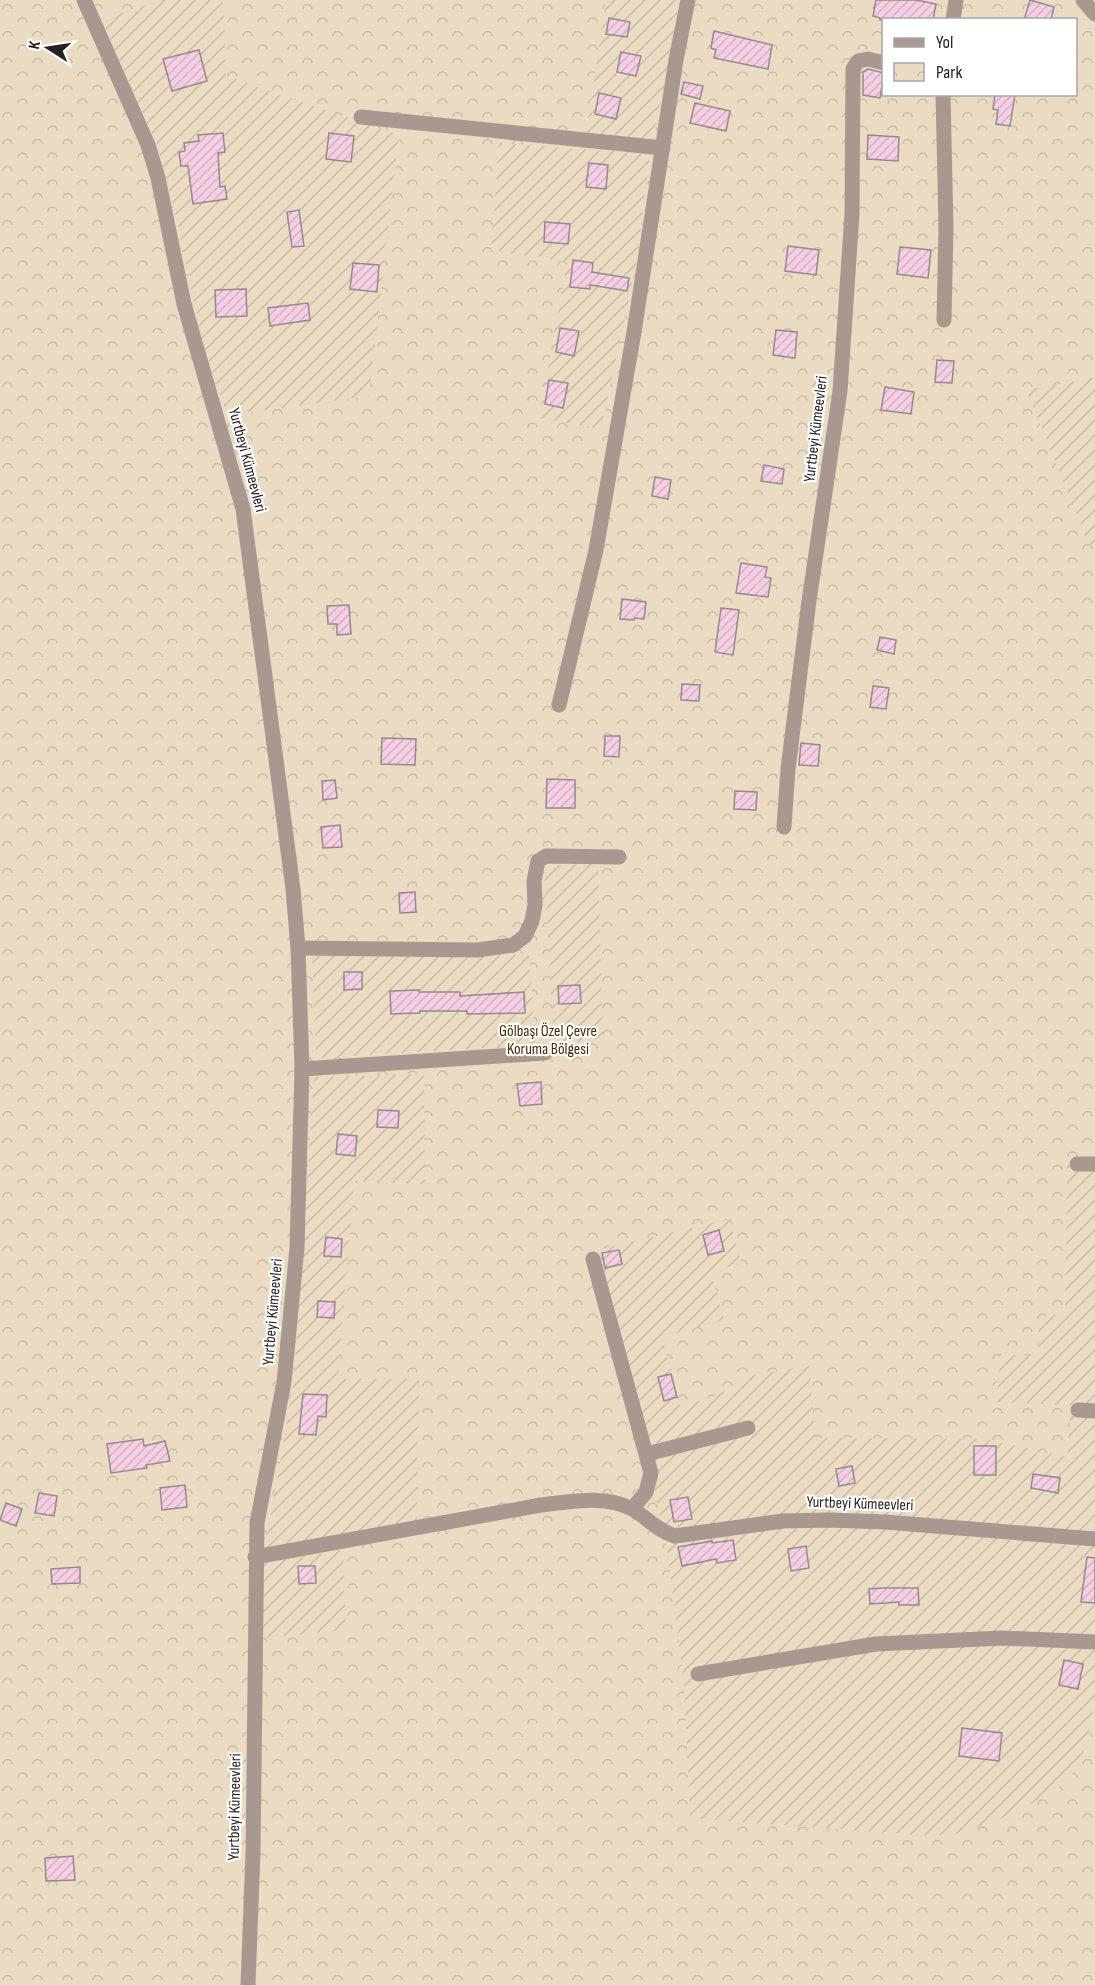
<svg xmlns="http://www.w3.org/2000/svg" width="1095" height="1985" font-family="'Sofia Sans Condensed',sans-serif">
	<defs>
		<pattern id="park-crowns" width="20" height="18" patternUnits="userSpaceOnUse" patternTransform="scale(1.5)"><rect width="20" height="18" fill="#ecdbc3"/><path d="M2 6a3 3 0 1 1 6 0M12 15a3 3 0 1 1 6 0" fill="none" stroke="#cabca7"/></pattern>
		<pattern id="garden-furrows" width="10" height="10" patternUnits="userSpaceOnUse" patternTransform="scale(1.5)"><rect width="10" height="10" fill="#ecdbc3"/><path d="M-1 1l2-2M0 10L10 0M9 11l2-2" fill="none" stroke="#cabca7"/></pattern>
		<pattern id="building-hatch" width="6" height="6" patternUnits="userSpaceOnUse" patternTransform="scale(1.5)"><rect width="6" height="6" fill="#f6cee3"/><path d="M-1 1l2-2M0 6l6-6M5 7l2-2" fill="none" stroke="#d3b1c2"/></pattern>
	</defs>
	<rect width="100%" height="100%" fill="#fef5f5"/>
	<path fill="url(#park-crowns)" fill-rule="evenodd" d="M0,0H1095V1985H0ZM884,20H1076V94H884Z"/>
	<g fill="url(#garden-furrows)">
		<path d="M164,0H221L224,8L226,76L399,135L369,396L227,415L203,344L178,225L158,147L101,19Z"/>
		<path d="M606,0H681L654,136L644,139L586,133Z"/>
		<path d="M499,143L650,154L636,266L601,429L539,418L567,262L491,250Z"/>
		<path d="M1095,377V544L1089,545L1026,390Z"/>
		<path d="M598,863L603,1038L554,1046L544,866Z"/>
		<path d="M529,955L536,1045L316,1058L312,956Z"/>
		<path d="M424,1074L425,1184L354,1181L338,1379H419L417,1521L265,1549L294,1380L314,1077Z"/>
		<path d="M1067,1158H1095V1699C1090,1725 1087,1761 1066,1781C1047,1800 976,1832 949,1835C938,1836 927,1835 916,1835L690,1818L684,1682L667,1549L655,1492L654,1462L597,1250L730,1219L741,1263L711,1272L724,1320L662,1337L680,1407L715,1396L751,1376L809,1365L815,1438L985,1439L1067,1457L1071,1405L997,1402L999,1354L1038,1356L1039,1316L1065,1314Z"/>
		<path d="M343,1550L346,1630L263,1638L264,1563Z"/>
	</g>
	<g fill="url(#building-hatch)" stroke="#928a8e" stroke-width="1.5">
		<path d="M876,0H916L936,4L933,20H880V18L873,16Z"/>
		<path d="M1030,0L1054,7L1051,20H1024Z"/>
		<path d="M609,18L630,22L627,37L606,34Z"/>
		<path d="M714,31L772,45L768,69L714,58L716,50L711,48Z"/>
		<path d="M199,50L207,81L172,91L163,59Z"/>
		<path d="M621,52L641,56L636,76L617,72Z"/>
		<path d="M868,69L884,73L880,98L863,95V72Z"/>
		<path d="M684,82L703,86L700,99L681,94Z"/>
		<path d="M599,93L621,98L616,119L595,114Z"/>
		<path d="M995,94H1015L1010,126L996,124L998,110L993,109Z"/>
		<path d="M695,103L730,111L726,131L690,123Z"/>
		<path d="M223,133L225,152L218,153L220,187L225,186L227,199L193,204L188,166H181L179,152L185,151L184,143L199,141L198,135Z"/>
		<path d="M329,133L354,136L351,162L326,159Z"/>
		<path d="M868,135L899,137L898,161L867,159Z"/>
		<path d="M589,163L608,165L606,189L586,187Z"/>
		<path d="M299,210L304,246L292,247L287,212Z"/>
		<path d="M545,222L570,224L568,244L544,242Z"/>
		<path d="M788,246L819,250L816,275L785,271Z"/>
		<path d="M900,247L931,250L928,278L897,274Z"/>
		<path d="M573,260L593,263L592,272L629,278L627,291L590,285V289L570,287Z"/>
		<path d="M353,263L379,265L377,292L350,289Z"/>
		<path d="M246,289L247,316L216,317L215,290Z"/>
		<path d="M308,303L310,320L270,326L268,308Z"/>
		<path d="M560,328L579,331L574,356L556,352Z"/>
		<path d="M776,330L797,332L795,358L773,355Z"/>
		<path d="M937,360L954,361L952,383L935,382Z"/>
		<path d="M549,380L568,383L563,408L545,404Z"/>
		<path d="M885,387L914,392L911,414L881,410Z"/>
		<path d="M764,465L784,469L782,484L761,481Z"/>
		<path d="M655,477L671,480L668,499L652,496Z"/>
		<path d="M741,563L767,567L765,577L771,578L768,597L736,593Z"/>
		<path d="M622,599L646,602L644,619L635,618L634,620L620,619Z"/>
		<path d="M349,605L351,634L337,635V624H328L327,606Z"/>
		<path d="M721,608L739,610L733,655L715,652Z"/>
		<path d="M880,637L896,640L894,654L877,650Z"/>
		<path d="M682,684L700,685L699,701L681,700Z"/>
		<path d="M873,686L889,688L886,709L870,707Z"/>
		<path d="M605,736H620L619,757L604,756Z"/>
		<path d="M382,738L416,739L415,765L381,764Z"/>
		<path d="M801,743L820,745L818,766L799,765Z"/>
		<path d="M547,779L575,780V808H546Z"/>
		<path d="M335,780L337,798L323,800L322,781Z"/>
		<path d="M735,791L757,792L756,810L734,809Z"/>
		<path d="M340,825L342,847L323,848L321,827Z"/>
		<path d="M415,892L416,912L400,913L399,893Z"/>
		<path d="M344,972H362V989L344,990Z"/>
		<path d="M580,985L581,1003L559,1004L558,986Z"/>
		<path d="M419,990V992H460V996L524,992L525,1013L467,1014V1011H420V1013L391,1014L390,991Z"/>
		<path d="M541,1082L542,1104L520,1106L517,1084Z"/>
		<path d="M378,1110L399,1111L398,1128L377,1127Z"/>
		<path d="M338,1134L357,1136L355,1156L336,1154Z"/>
		<path d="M719,1230L724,1251L708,1255L703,1235Z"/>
		<path d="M326,1237L342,1239L341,1257L324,1256Z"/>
		<path d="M619,1250L622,1264L605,1268L602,1253Z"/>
		<path d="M318,1301L335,1302L334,1318L317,1317Z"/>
		<path d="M671,1374L677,1397L664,1401L658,1377Z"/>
		<path d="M303,1394L327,1395L326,1417L318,1416L316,1435L299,1434Z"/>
		<path d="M143,1439L144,1446L165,1441L170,1461L146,1465L147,1468L111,1473L107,1444Z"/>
		<rect x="974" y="1446" width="22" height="29"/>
		<path d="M852,1466L855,1483L839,1486L836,1469Z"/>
		<path d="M1033,1474L1060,1478L1058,1493L1031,1488Z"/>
		<path d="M185,1485L187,1507L162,1510L160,1488Z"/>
		<path d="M39,1493L57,1496L54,1516L35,1513Z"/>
		<path d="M688,1497L692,1519L674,1522L670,1500Z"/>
		<path d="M6,1503L22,1509L16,1526L0,1520Z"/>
		<path d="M733,1540L736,1560L717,1563L716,1559L682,1566L678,1547L712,1541V1543Z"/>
		<path d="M806,1546L809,1568L791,1571L788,1549Z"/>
		<path d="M1087,1557L1095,1558V1603L1081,1602Z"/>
		<path d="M298,1566H315L316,1583L299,1584Z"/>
		<path d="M80,1567V1583L52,1584L51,1569Z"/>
		<path d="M883,1588H918L919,1605H899V1602L870,1604L869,1589Z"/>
		<path d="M1064,1660L1083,1664L1078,1689L1059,1685Z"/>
		<path d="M962,1728L1002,1733L999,1761L959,1756Z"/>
		<path d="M73,1856L75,1880L46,1881L45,1858Z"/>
	</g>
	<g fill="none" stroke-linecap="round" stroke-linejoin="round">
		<g stroke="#a99890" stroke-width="15">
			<path d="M1083,0L1095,14"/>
			<path d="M953,20L956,0"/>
			<path d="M943,94L946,228L944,320"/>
			<path d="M361,117L663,148"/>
			<path d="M559,705L596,550L634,332L676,60L688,0"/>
			<path d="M784,827L788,769L809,601L840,391L852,214L853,69L858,61L868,59L884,63"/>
			<path d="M298,948L478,950L513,945L525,936L532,921L535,905L534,881L538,861L546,856L619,857"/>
			<path d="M302,1069L545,1053"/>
			<path d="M1077,1164H1095"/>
			<path d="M593,1259L651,1473L646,1492L632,1509"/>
			<path d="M1078,1410L1095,1411"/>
			<path d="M647,1454L748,1428"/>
			<path d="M255,1557L541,1505C570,1502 604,1494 632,1509C648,1518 656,1530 675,1536L783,1521L829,1520L885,1522L1095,1539"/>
			<path d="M698,1674L876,1644L1002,1638L1095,1642"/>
		</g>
		<path stroke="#a99890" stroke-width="15" d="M84,0L148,145L158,178L184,304L243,509L293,889L298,948L302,1069L297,1248L284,1382L257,1523L253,1852L248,1985"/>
	</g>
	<g text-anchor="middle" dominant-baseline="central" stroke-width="4.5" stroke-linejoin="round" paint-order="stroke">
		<g font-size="16" fill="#262222" stroke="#fff">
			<text transform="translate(816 429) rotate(-83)">Yurtbeyi Kümeevleri</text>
			<text transform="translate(247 460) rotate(75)">Yurtbeyi Kümeevleri</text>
			<text transform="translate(273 1312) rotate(-85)">Yurtbeyi Kümeevleri</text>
			<text transform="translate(860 1504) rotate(2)">Yurtbeyi Kümeevleri</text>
			<text transform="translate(235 1807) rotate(-89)">Yurtbeyi Kümeevleri</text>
		</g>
		<g font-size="16" fill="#452d01" stroke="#fff">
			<text x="548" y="1031">Gölbaşı Özel Çevre<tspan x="548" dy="18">Koruma Bölgesi</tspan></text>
		</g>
	</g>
	<rect x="882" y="18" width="195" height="78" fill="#ffffff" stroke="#a8a7a7" stroke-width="1.5"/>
	<rect x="894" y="38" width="30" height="9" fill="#a99890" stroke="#a8a7a7" stroke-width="1.5"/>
	<text x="936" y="48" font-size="18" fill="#262222">Yol</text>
	<rect x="894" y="63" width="30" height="18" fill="url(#park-crowns)" stroke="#a8a7a7" stroke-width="1.5"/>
	<text x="936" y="78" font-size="18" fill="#262222">Park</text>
	<g transform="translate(48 48) rotate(282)" stroke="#ffffff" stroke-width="4.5" paint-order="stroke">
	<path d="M0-4.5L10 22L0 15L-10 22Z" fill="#262222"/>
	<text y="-9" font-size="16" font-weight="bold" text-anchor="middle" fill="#262222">K</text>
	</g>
</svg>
